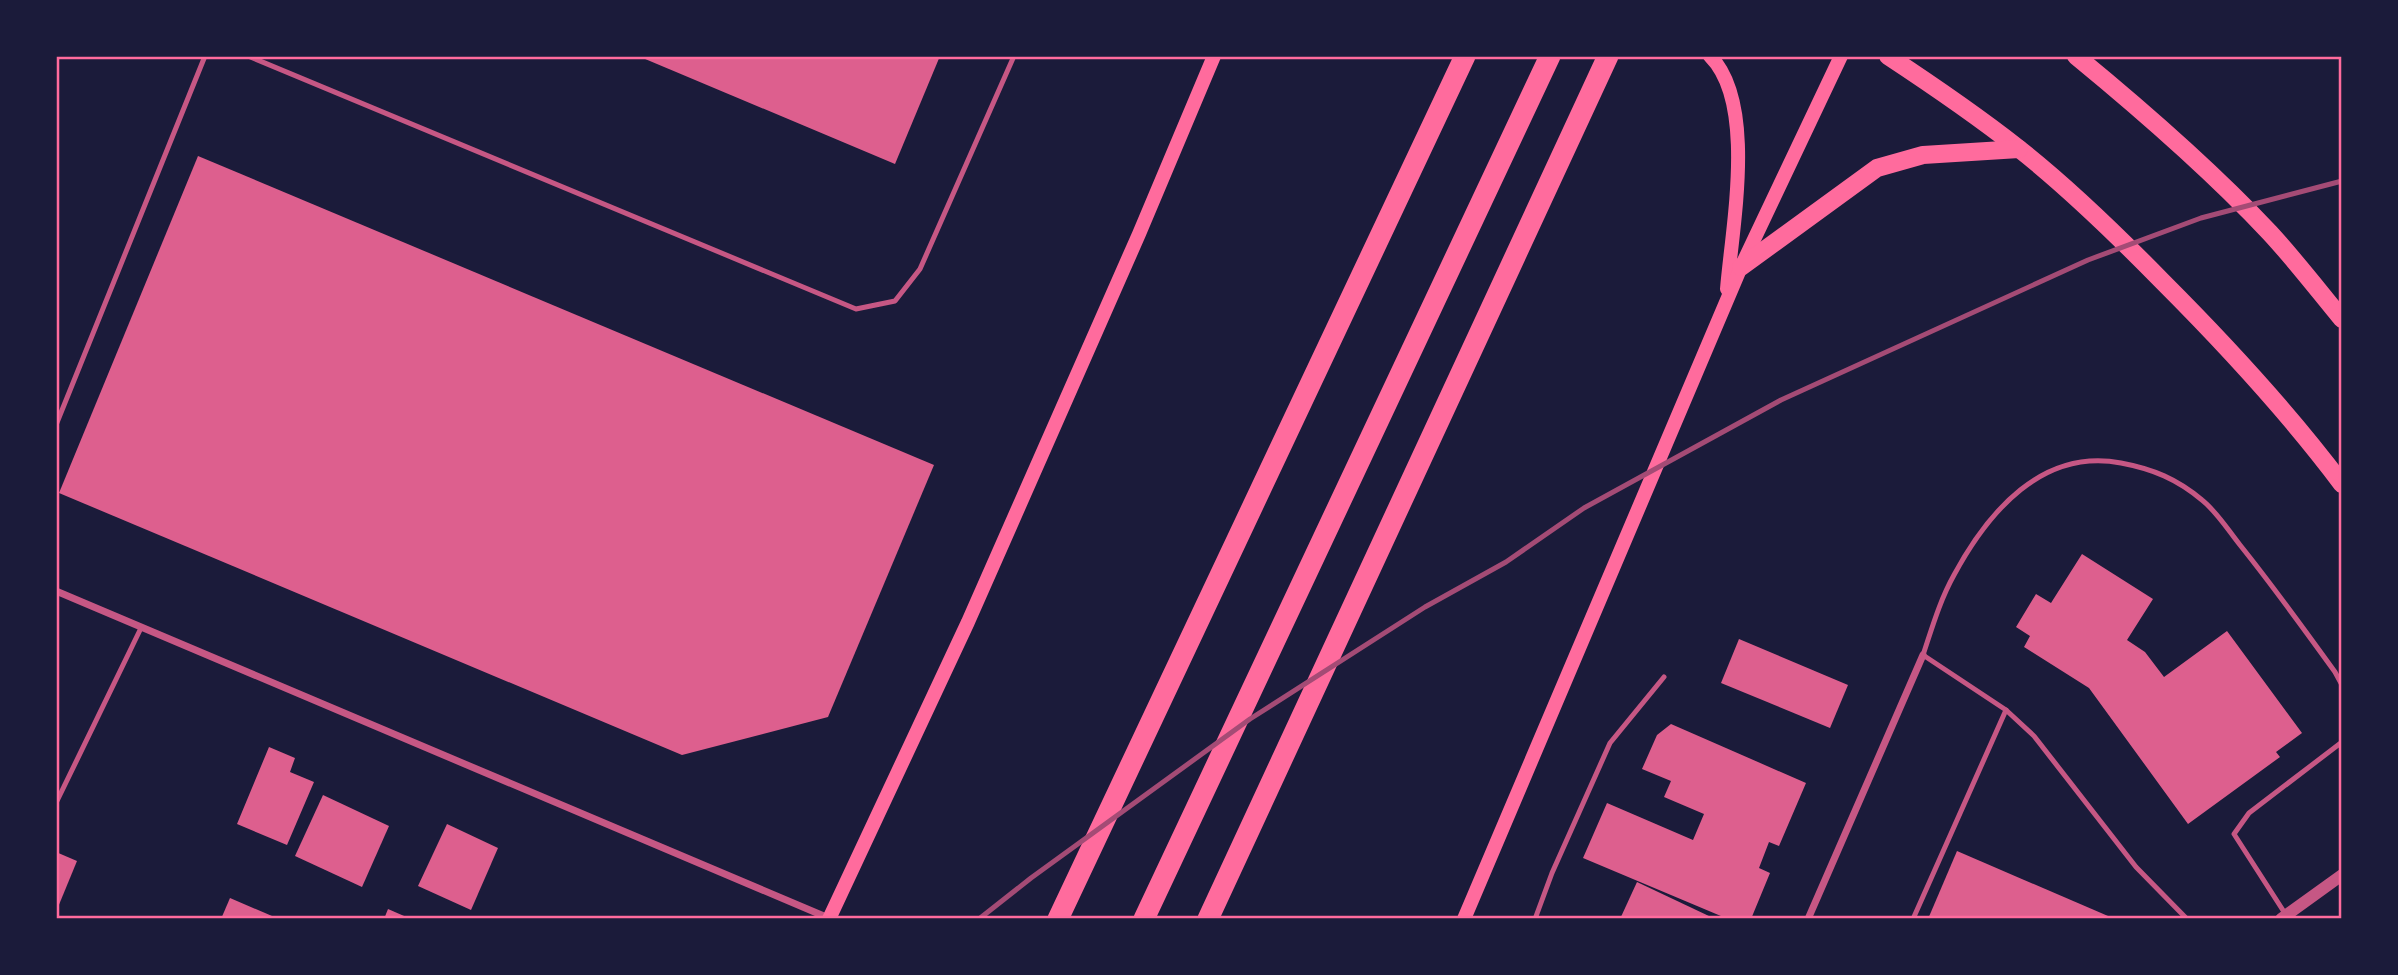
<svg xmlns="http://www.w3.org/2000/svg" width="2398" height="975" font-family="Roboto,sans-serif">
	<rect width="100%" height="100%" fill="#1b1b3a"/>
	<g fill="#dd5f8e">
		<path d="M638,56H940L895,164Z"/>
		<path d="M198,156L934,465L828,717L682,755L59,493Z"/>
		<path d="M2082,554L2153,599L2127,640L2145,652L2164,677L2227,631L2302,733L2276,752L2280,757L2188,824L2089,688L2024,647L2030,636L2016,627L2036,594L2051,603Z"/>
		<path d="M1739,639L1848,685L1830,728L1721,683Z"/>
		<path d="M1671,724L1806,783L1779,846L1769,842L1759,868L1770,873L1751,919H1728L1583,858L1607,803L1693,840L1704,814L1664,797L1671,781L1642,769L1657,735Z"/>
		<path d="M269,747L295,758L290,772L314,782L287,845L237,824Z"/>
		<path d="M323,795L389,826L362,887L295,856Z"/>
		<path d="M447,824L498,848L471,910L418,886Z"/>
		<path d="M1957,851L2115,919H1928Z"/>
		<path d="M56,852L77,861L56,912Z"/>
		<path d="M1637,882L1711,917L1710,919H1620Z"/>
		<path d="M230,898L279,919H221Z"/>
		<path d="M388,909L411,919H384Z"/>
	</g>
	<g fill="none" stroke-linecap="round" stroke-linejoin="round">
		<g stroke="#c65784" stroke-width="5">
			<path d="M248,56L856,309L895,301L920,269L1014,56"/>
			<path d="M56,425L205,56"/>
			<path d="M56,803L141,628"/>
			<path d="M2286,915L2234,834L2249,813L2342,742"/>
			<path d="M1535,919L1552,873L1610,743L1664,677"/>
			<path d="M1913,919L2006,710"/>
			<path d="M2187,919L2136,867L2034,736L2006,710L1923,655C1932,628 1940,600 1954,575C1988,512 2042,448 2121,463C2153,469 2177,479 2202,500C2217,512 2228,530 2240,545C2273,586 2304,629 2335,672L2342,685"/>
		</g>
		<g stroke="#c65784" stroke-width="7">
			<path d="M56,591L831,919"/>
			<path d="M1808,919L1923,655"/>
		</g>
		<path stroke="#c65784" stroke-width="12" d="M2281,919L2342,875"/>
		<g stroke="#ff6b9d" stroke-width="14">
			<path d="M1710,56C1757,103 1732,227 1727,289"/>
			<path d="M829,919L968,622L1139,234L1214,56"/>
			<path d="M1464,919L1741,267L1841,56"/>
		</g>
		<g stroke="#ff6b9d" stroke-width="18">
			<path d="M1888,56C1932,85 1976,115 2018,148C2069,188 2117,235 2162,281C2226,345 2288,412 2342,484"/>
			<path d="M2076,56C2143,111 2210,169 2270,233C2295,260 2318,290 2342,319"/>
			<path d="M1741,267L1877,168L1923,155L2019,149"/>
		</g>
		<g stroke="#ff6b9d" stroke-width="21">
			<path d="M1058,919L1465,56"/>
			<path d="M1144,919L1550,56"/>
			<path d="M1208,919L1608,56"/>
		</g>
		<path stroke="#a44b75" stroke-width="5" d="M979,919L1031,878L1250,719L1425,607L1506,562L1584,508L1781,400L2088,260L2201,218L2342,181"/>
	</g>
	<rect width="2398" height="975" fill="none" stroke="#1b1b3a" stroke-width="116"/>
	<rect x="58" y="58" width="2282" height="859" fill="none" stroke="#ff6b9d" stroke-width="2.5"/>
</svg>
